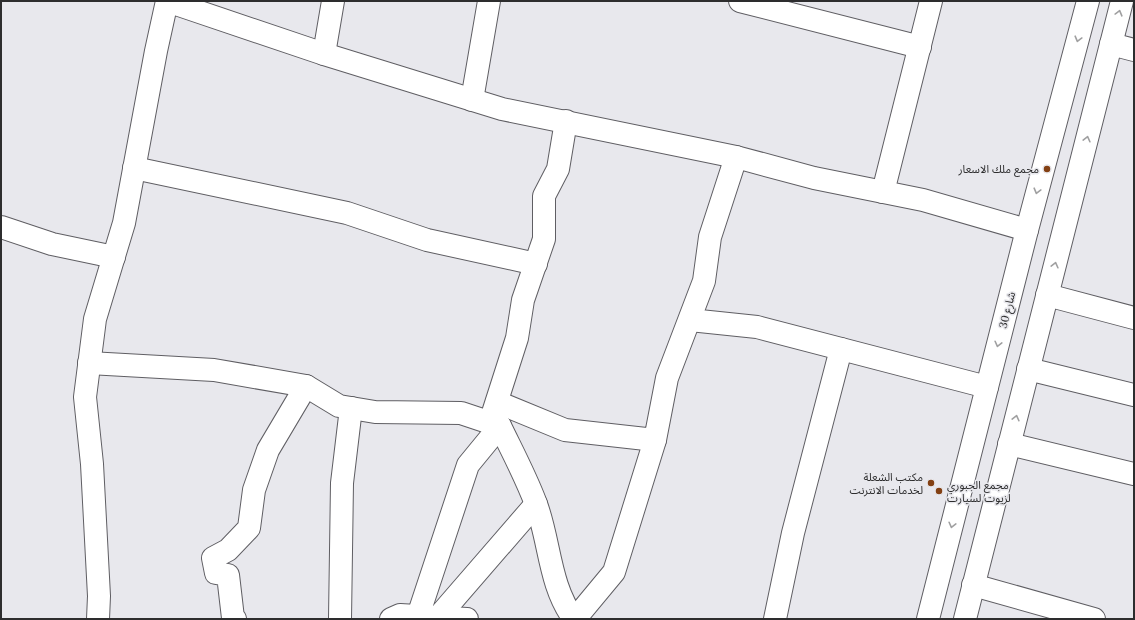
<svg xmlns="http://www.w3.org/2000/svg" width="1135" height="620" font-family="Lora,'Noto Sans Arabic',serif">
	<rect width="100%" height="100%" fill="#e8e8ed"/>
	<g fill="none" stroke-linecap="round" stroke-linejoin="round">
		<defs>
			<g id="minor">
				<path d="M167,1L324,54L502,109L736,157L814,178L923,200L1027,230"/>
				<path d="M740,1L920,47"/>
				<path d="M1111,44L1134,50"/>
				<path d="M324,54L333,1"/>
				<path d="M472,100L489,1"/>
				<path d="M134,168L347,213L427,240L536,264"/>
				<path d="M883,192L931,1"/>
				<path d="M1,227L52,244L114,257"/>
				<path d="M1047,295L1134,318"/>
				<path d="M690,320L757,327L987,387"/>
				<path d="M89,363L214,370L306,386L339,406L375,412L461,413L500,426C512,451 526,477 536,504C550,541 549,586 574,619"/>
				<path d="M1028,369L1134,395"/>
				<path d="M497,402L565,430L655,440L667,378L704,281L710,237L736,157"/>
				<path d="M492,416L517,338L523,300L544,239V196L558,169L566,121"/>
				<path d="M1009,444L1134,474"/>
				<path d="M973,585L1094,619"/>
				<path d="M418,616L468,465L500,426"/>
				<path d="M439,616L536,504"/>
				<path d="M98,619L99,596L92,464L85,397L95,319L124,223L156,51L167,1"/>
				<path d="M235,619L233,618L228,575L216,573L213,558L228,550L249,528L254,490L268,450L306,386"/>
				<path d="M340,619L342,483L351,408"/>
				<path d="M391,619L400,615L467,619"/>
				<path d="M575,619L614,572L655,440"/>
				<path d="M775,619L793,533L841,349"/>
				<path d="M928,619L1027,230L1088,1"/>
				<path d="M965,619L1122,1"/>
			</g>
		</defs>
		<use href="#minor" stroke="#5f5e63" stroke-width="24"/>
		<use href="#minor" stroke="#fff" stroke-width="22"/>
	</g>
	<defs><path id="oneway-chevron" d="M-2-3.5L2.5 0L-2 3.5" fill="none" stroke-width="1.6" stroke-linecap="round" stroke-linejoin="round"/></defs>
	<g stroke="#a0a0a1">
		<use href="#oneway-chevron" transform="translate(1119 13) rotate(-75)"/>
		<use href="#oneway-chevron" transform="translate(1078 39) rotate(105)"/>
		<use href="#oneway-chevron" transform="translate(1087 139) rotate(-76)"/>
		<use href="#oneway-chevron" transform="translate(1037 191) rotate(105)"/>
		<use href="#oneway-chevron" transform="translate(1055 265) rotate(-76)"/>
		<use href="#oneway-chevron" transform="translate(998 344) rotate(104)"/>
		<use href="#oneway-chevron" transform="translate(1016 418) rotate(-76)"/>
		<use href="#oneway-chevron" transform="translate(952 525) rotate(104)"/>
	</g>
	<g fill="#834013" stroke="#e8e8ed" stroke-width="1.5">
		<circle cx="1047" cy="169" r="4"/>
		<circle cx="931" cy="483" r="4"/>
		<circle cx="939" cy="491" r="4"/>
	</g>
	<g text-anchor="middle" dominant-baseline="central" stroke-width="3" stroke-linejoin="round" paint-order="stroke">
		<g font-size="11" fill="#2d2d2e" stroke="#e8e8ed" text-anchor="end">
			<text x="1039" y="169">مجمع ملك الاسعار</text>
			<text x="923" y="477">مكتب الشعلة<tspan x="923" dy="13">لخدمات الانترنت</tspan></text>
			<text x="947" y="485" text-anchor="start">مجمع الجبوري<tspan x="947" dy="13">لزيوت لسيارت</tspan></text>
		</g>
		<g font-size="11" fill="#2d2d2e" stroke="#e8e8ed">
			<text transform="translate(1007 310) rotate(-76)">شارع 30</text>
		</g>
	</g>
	<rect width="1135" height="620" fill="none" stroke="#2d2d2e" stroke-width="4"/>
</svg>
